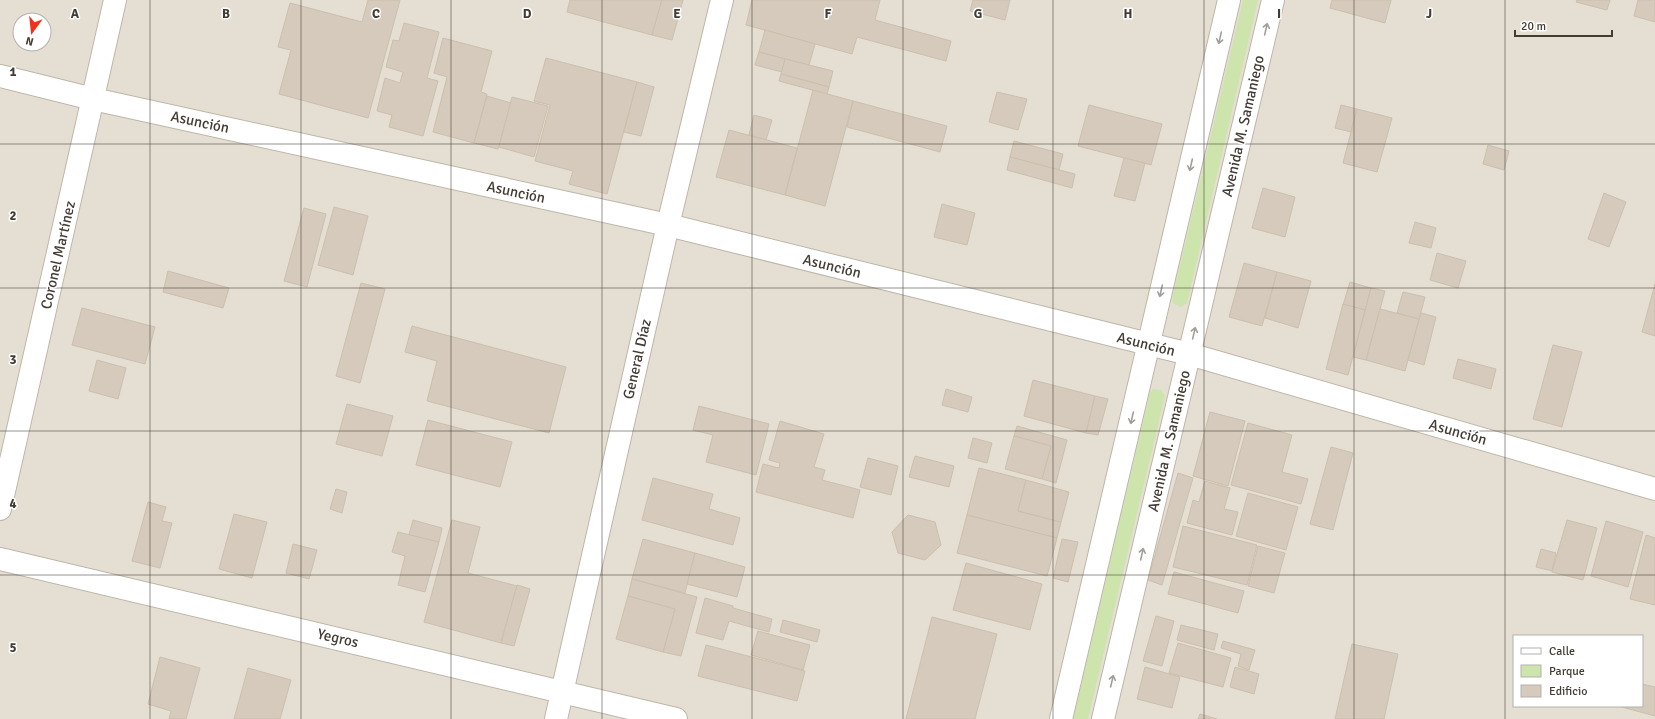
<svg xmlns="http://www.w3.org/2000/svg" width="1655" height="719" font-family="Signika,sans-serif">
	<rect width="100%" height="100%" fill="#f1ece3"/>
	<path fill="#e5ded2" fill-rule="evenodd" d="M0,0H1655V719H0ZM20,20H44V44H20ZM1514,636H1642V706H1514Z"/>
	<g fill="#cee4ad">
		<path d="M1243,0H1258L1187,303L1181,307L1173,303L1172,299Z"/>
		<path d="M1153,389L1161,390L1165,396L1088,719H1073L1150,393Z"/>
	</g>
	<g fill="#d5cabc" stroke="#ccbfad">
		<path d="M368,0H400L368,118L279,94L291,50L278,47L290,3L362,22Z"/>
		<path d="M570,0H662L652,35L567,12Z"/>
		<path d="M662,0H683L672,40L652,35Z"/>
		<path d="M752,0H880L875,20L951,41L946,61L857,37L852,54L746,25Z"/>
		<path d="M973,0H1010L1005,20L970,11Z"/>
		<path d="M1332,0H1391L1385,23L1330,8Z"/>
		<path d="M1577,0H1610L1607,10L1576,2Z"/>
		<path d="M1638,0H1655V22L1634,16Z"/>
		<path d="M404,23L439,32L427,78L438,81L423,136L389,127L392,115L377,111L385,78L400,83L403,72L386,67L393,40L399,41Z"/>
		<path d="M765,30L815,44L809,65L759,52Z"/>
		<path d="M443,38L492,51L481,92L487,94L474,143L433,132L447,77L434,73Z"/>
		<path d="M759,52L785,59L782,72L755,65Z"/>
		<path d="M546,58L637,82L607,194L569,184L573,171L535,161L550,105L534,101Z"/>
		<path d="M785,59L833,71L829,87L781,74Z"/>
		<path d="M781,74L829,87L827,94L779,81Z"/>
		<path d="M637,82L654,87L641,136L624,132Z"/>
		<path d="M813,90L853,101L825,206L785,195Z"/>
		<path d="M997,92L1027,99L1018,130L989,122Z"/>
		<path d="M487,96L511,103L498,149L474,143Z"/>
		<path d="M512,97L548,106L534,157L499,147Z"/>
		<path d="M853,101L947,126L940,152L847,127Z"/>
		<path d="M1089,105L1162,124L1151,165L1078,146Z"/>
		<path d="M1341,105L1357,109L1351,132L1335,128Z"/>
		<path d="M1357,109L1392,118L1377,172L1343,163Z"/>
		<path d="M754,115L772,120L766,140L749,135Z"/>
		<path d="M729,130L797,148L785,195L716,177Z"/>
		<path d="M1014,141L1063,154L1059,170L1010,157Z"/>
		<path d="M1488,145L1509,151L1504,170L1483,164Z"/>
		<path d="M1010,157L1075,174L1072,188L1007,170Z"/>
		<path d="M1124,158L1145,163L1135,201L1114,196Z"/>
		<path d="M1263,188L1295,197L1285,237L1252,228Z"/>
		<path d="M1604,193L1626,202L1609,247L1588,239Z"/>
		<path d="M942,204L975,213L967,245L934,237Z"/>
		<path d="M334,207L368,216L353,275L318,265Z"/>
		<path d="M304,208L326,214L307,287L284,281Z"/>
		<path d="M1415,222L1436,228L1431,248L1409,243Z"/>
		<path d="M1437,253L1466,261L1458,288L1430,280Z"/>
		<path d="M1244,263L1277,272L1262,326L1229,317Z"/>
		<path d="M168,271L229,288L223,308L163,292Z"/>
		<path d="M1277,272L1311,281L1298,328L1265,318Z"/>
		<path d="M1350,282L1371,288L1365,310L1343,305Z"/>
		<path d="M361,283L385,289L360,383L336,376Z"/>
		<path d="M1655,284V336L1642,332Z"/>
		<path d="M1371,288L1385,291L1366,360L1353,357Z"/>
		<path d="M1403,292L1425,297L1419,319L1397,313Z"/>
		<path d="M1343,304L1365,310L1348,375L1326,369Z"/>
		<path d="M82,308L155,327L145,364L72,345Z"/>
		<path d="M1380,309L1419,319L1405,371L1366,360Z"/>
		<path d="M1421,313L1436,317L1424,365L1408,360Z"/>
		<path d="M412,326L566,367L549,433L427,401L437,361L405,352Z"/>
		<path d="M1553,345L1582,352L1562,427L1533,419Z"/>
		<path d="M1458,359L1496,369L1491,389L1453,378Z"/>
		<path d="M97,360L126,368L118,399L89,391Z"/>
		<path d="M1033,380L1095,396L1086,433L1024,416Z"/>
		<path d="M946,389L972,397L968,412L942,405Z"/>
		<path d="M1095,396L1108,399L1098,435L1086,433Z"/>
		<path d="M347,404L393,416L382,456L336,444Z"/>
		<path d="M699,406L769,424L756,475L706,462L713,435L693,430Z"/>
		<path d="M1210,412L1245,421L1228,486L1193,476Z"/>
		<path d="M428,420L512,442L500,487L416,465Z"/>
		<path d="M780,421L824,434L814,467L825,470L822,480L860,490L853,518L756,492L763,464L779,468L780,463L769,460Z"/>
		<path d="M1248,423L1292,435L1282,472L1308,479L1301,504L1231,485Z"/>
		<path d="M1017,426L1067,440L1056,483L1042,479L1051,446L1014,436Z"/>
		<path d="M1014,436L1051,446L1042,479L1005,469Z"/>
		<path d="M973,438L992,443L987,463L968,458Z"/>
		<path d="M1331,447L1353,453L1333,530L1310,524Z"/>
		<path d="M915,456L954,466L949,487L909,477Z"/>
		<path d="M868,458L898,466L891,495L860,487Z"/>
		<path d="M979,468L1026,480L1018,511L1061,522L1057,538L967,515Z"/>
		<path d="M1178,473L1193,478L1162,585L1148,580Z"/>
		<path d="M653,478L713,494L709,509L740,518L733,545L642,520Z"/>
		<path d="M1026,480L1069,492L1061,522L1018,511Z"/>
		<path d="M1205,481L1230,488L1224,509L1238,512L1232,535L1187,523L1193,500L1199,502Z"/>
		<path d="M336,489L347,492L342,513L330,509Z"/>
		<path d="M1248,493L1298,507L1286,550L1236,536Z"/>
		<path d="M148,502L166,507L162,521L172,523L160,568L132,561Z"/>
		<path d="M234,514L267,522L252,578L219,569Z"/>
		<path d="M908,515L935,522L941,545L925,560L898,553L892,532Z"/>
		<path d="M967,515L1057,538L1047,576L957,553Z"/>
		<path d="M413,520L442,528L439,542L409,535Z"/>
		<path d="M452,520L480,527L468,573L517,586L501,643L424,622Z"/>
		<path d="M1567,520L1597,528L1583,580L1552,572Z"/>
		<path d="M1606,521L1643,532L1628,587L1591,576Z"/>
		<path d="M1183,526L1257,545L1247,585L1173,567Z"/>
		<path d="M398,532L439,542L425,592L398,585L405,556L392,552Z"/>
		<path d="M1646,535L1655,538V605L1630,599Z"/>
		<path d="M643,539L695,553L685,593L632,579Z"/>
		<path d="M1062,539L1078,542L1068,582L1053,578Z"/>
		<path d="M293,544L317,550L309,579L286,573Z"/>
		<path d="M1258,546L1285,553L1274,593L1248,586Z"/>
		<path d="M1541,549L1556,553L1552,571L1536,567Z"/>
		<path d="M695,553L745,567L737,597L687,584Z"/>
		<path d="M966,563L1042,584L1030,630L953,610Z"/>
		<path d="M1174,572L1244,591L1238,613L1168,594Z"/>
		<path d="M632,579L697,597L681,656L663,652L675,609L628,596Z"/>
		<path d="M517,585L530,589L514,646L501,643Z"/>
		<path d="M628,596L675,609L663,652L616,639Z"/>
		<path d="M705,598L733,606V608L772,619L769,632L729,621L723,640L696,633Z"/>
		<path d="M1156,616L1174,621L1162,666L1143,661Z"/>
		<path d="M932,617L997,634L975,719H906Z"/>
		<path d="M783,620L820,630L817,642L780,632Z"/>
		<path d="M1181,625L1218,634L1214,650L1177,640Z"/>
		<path d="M758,631L810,645L803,670L751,655Z"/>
		<path d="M1223,641L1255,650L1249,670L1238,666L1241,654L1221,648Z"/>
		<path d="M1178,643L1231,658L1223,687L1169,673Z"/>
		<path d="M1352,644L1398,654L1384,719H1335Z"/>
		<path d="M706,645L805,671L797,701L698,676Z"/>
		<path d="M160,657L200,668L186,719H169L171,711L148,704Z"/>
		<path d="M1145,667L1180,677L1172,708L1137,699Z"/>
		<path d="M1235,667L1259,674L1254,694L1230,687Z"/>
		<path d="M248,668L291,680L280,719H234Z"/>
		<path d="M1642,684L1655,687V716L1618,706H1642Z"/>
		<path d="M1200,714L1217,719H1198Z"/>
	</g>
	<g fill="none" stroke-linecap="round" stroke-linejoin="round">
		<defs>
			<g id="minor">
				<path d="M0,76L93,99L668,225L1189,354L1655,489"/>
				<path d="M0,509L115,0"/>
				<path d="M0,559L676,719"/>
				<path d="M556,719L668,225L722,0"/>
				<path d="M1061,719L1229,0"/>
				<path d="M1103,719L1273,0"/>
			</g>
		</defs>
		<use href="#minor" stroke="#bfb6aa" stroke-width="24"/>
		<use href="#minor" stroke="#fff" stroke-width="22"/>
	</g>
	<defs><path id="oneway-shaft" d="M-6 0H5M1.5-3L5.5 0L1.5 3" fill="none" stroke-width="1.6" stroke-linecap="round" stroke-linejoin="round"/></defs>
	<g stroke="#a19e9a">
		<use href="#oneway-shaft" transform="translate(1266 29) rotate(-77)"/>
		<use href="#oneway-shaft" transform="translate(1220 38) rotate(103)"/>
		<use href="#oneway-shaft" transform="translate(1191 165) rotate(103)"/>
		<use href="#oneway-shaft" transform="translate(1161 291) rotate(103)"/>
		<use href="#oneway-shaft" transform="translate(1194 333) rotate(-77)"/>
		<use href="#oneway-shaft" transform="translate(1132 418) rotate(103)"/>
		<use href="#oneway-shaft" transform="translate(1142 554) rotate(-77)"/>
		<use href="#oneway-shaft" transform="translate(1112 681) rotate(-77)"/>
	</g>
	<path fill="none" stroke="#433c34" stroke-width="1" stroke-opacity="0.55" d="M150,0V719M301,0V719M451,0V719M602,0V719M752,0V719M903,0V719M1053,0V719M1204,0V719M1354,0V719M1505,0V719M0,144H1655M0,288H1655M0,431H1655M0,575H1655"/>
	<g text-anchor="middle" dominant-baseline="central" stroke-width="3" stroke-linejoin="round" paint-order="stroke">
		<g font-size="15" fill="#433c34" stroke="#fff">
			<text transform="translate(200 122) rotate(12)">Asunción</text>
			<text transform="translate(1243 126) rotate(-77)">Avenida M. Samaniego</text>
			<text transform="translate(516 192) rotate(12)">Asunción</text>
			<text transform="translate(58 255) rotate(-77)">Coronel Martínez</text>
			<text transform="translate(832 266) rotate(14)">Asunción</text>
			<text transform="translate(1146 344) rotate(14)">Asunción</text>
			<text transform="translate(637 359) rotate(-77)">General Díaz</text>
			<text transform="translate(1458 432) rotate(16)">Asunción</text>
			<text transform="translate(1169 441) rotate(-77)">Avenida M. Samaniego</text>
			<text transform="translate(338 638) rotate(13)">Yegros</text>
		</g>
	</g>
	<g font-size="13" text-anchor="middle" font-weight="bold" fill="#433c34" stroke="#fff" stroke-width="3" stroke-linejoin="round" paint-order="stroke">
		<text x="75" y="18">A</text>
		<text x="226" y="18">B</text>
		<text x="376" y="18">C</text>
		<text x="527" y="18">D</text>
		<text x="677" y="18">E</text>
		<text x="828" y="18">F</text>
		<text x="978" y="18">G</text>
		<text x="1128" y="18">H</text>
		<text x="1279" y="18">I</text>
		<text x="1429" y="18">J</text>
		<text x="13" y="76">1</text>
		<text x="13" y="220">2</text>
		<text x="13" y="364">3</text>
		<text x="13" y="508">4</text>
		<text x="13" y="652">5</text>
	</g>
	<rect x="1513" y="635" width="130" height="72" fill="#ffffff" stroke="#b4b1ae"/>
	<rect x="1521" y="648" width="20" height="6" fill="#ffffff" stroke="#b4b1ae"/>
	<text x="1549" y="655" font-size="12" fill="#433c34">Calle</text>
	<rect x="1521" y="665" width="20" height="12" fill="#cee4ad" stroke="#b4b1ae"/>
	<text x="1549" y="675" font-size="12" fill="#433c34">Parque</text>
	<rect x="1521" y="685" width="20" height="12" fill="#d5cabc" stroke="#b4b1ae"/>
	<text x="1549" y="695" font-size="12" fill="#433c34">Edificio</text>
	<g transform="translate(32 32) rotate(195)"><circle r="19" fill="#ffffff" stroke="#b4b1ae"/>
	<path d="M0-3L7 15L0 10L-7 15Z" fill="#f1311a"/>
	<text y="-6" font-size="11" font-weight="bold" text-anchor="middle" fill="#433c34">N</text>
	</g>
	<path d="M1515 30v6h97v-6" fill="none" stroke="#433c34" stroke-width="2"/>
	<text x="1521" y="30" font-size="12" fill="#433c34" stroke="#ffffff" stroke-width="3" paint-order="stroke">20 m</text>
</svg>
